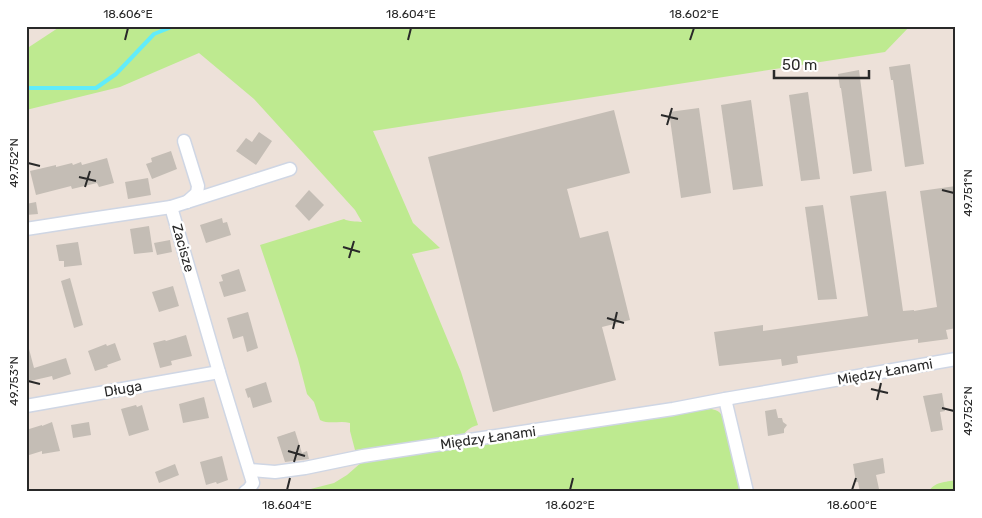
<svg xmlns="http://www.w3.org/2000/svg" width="982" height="518" font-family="Rubik,sans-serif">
	<rect width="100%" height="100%" fill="#ede1d9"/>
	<g fill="#beea90">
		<path d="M61,26H910L885,52L373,131L413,223L440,248L412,254L461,372L478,425C469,427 466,432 460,438L355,450L350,431V423C340,420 330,425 320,420L314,402L307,394L298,359L284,316L260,245L344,219C349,222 356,221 362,222L355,210L254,99L199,53L120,87L26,110V49Z"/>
		<path d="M711,409C715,410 718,410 721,414C732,431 736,471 741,492H299L334,483L347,475L363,461L666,414Z"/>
		<path d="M956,480V492H929C933,482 946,482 956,480Z"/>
	</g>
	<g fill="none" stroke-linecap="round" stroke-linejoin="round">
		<path stroke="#61ecfa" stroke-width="4" d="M26,88H96L116,74L154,34L174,26"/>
	</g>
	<g fill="#c4bdb5">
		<path d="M910,64L924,164L905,167L893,80H891L889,67Z"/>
		<path d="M859,70L872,171L853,174L841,88H840L838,74Z"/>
		<path d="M808,92L820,179L801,181L789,95Z"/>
		<path d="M751,100L763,186L733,190L721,105Z"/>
		<path d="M699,108L711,193L681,198L669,112Z"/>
		<path d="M614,110L630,173L567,189L580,238L608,231L630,320L602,327L616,380L493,412L428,157Z"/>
		<path d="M259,132L272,141L256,165L236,151L246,138L252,142Z"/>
		<path d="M171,151L177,169L152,179L146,164L152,162L151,158Z"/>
		<path d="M107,158L114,183L99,187L97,183L72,189L71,186L36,195L30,171L56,165V167L72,163L73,165L81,162L82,165Z"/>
		<path d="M148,178L151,195L128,199L125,182Z"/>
		<path d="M956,186V328L946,330L948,339L918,343V339L797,356L798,363L782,366L781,359L719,366L714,332L763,325V331L868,316L850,196L886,191L903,311L914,310V311L937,307L920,191Z"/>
		<path d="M309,190L324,205L309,221L295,206Z"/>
		<path d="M36,202L38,214L26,215V204Z"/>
		<path d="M823,205L837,299L818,300L805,207Z"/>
		<path d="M222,218L223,223L227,222L231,235L206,243L200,225Z"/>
		<path d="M149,226L153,252L134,254L130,229Z"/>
		<path d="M170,240L172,252L157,255L154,243Z"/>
		<path d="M78,242L82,265L64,267V261H59L56,245Z"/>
		<path d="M239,269L246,291L224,297L219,282L223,281L221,275Z"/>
		<path d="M70,278L83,325L74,328L61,281Z"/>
		<path d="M173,286L179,306L159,312L152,292Z"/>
		<path d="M248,312L258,348L247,352L243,336L233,339L227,318Z"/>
		<path d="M186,335L192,356L171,361L172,365L160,368L153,343L165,340L166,341Z"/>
		<path d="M115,343L121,360L107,365L108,367L95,371L88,351L106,344L107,346Z"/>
		<path d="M29,349L34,368L66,358L71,374L53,380L52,376L26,382V350Z"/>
		<path d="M266,382L272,402L253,408L250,397L248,398L245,389Z"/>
		<path d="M942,393L945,411L940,412L943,430L931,432L923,396Z"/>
		<path d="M204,397L209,418L183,423L179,404Z"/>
		<path d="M136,405L137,407L142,405L149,430L129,436L121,409Z"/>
		<path d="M776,409L778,418H782L783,422L787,425L784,429V433L768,436L765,411Z"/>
		<path d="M52,422L60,451L42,454V451L26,456V430L42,425V426Z"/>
		<path d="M89,422L91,435L73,438L71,425Z"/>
		<path d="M295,431L302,453L307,451L309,459L285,462L277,437Z"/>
		<path d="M222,456L228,480L217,484L216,482L206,485L200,462Z"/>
		<path d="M883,458L885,473L876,475L879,489L860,492L858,482H856L853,464Z"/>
		<path d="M175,464L179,475L159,483L155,472Z"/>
	</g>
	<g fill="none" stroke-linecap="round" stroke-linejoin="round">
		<defs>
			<g id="minor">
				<path d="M184,141L198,186L197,193L187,202"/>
				<path d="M171,207L219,372L253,483L249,489L245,492"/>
				<path d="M26,229L84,220L171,207L290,169"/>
				<path d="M725,399L747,492"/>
				<path d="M26,406L219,372"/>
				<path d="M250,470L275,472L305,468L363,456L673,409L725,399L956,359"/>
			</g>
		</defs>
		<use href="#minor" stroke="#cfd6e4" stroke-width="15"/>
		<use href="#minor" stroke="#fff" stroke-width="12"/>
	</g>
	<path fill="none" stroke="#292929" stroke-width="2" d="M125,40L128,28M408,40L411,28M690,40L694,28M661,115L678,119M667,125L672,108M28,163L40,166M79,177L96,181M85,187L90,171M942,190L954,193M343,247L360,252M349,258L354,241M607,318L624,323M613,329L617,312M28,381L40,384M871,389L888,393M877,400L881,383M942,408L954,411M288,451L305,456M294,462L299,445M287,490L290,478M570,490L573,478M852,490L856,478"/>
	<g text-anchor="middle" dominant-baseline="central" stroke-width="5" stroke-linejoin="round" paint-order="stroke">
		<g font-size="14" fill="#292929" stroke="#fff">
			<text transform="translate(183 248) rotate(74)">Zacisze</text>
			<text transform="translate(885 372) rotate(-10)">Między Łanami</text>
			<text transform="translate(123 389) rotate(-10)">Długa</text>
			<text transform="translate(488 438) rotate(-8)">Między Łanami</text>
		</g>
	</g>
	<rect width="982" height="518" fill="none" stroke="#ffffff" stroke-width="55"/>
	<path d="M774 70v8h95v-8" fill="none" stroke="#292929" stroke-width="2.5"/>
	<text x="782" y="70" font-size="15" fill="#292929" stroke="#ffffff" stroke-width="4" paint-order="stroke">50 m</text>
	<rect x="28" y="28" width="926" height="462" fill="none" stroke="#292929" stroke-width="2"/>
	<g font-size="12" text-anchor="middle" fill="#292929">
		<text x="128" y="18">18.606°E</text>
		<text x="411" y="18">18.604°E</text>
		<text x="694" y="18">18.602°E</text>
		<text transform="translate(14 163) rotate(-90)" y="4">49.752°N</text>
		<text transform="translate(968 193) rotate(-90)" y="4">49.751°N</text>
		<text transform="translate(14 381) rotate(-90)" y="4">49.753°N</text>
		<text transform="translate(968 411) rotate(-90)" y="4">49.752°N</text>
		<text x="287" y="509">18.604°E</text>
		<text x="570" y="509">18.602°E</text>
		<text x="852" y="509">18.600°E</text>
	</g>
</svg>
